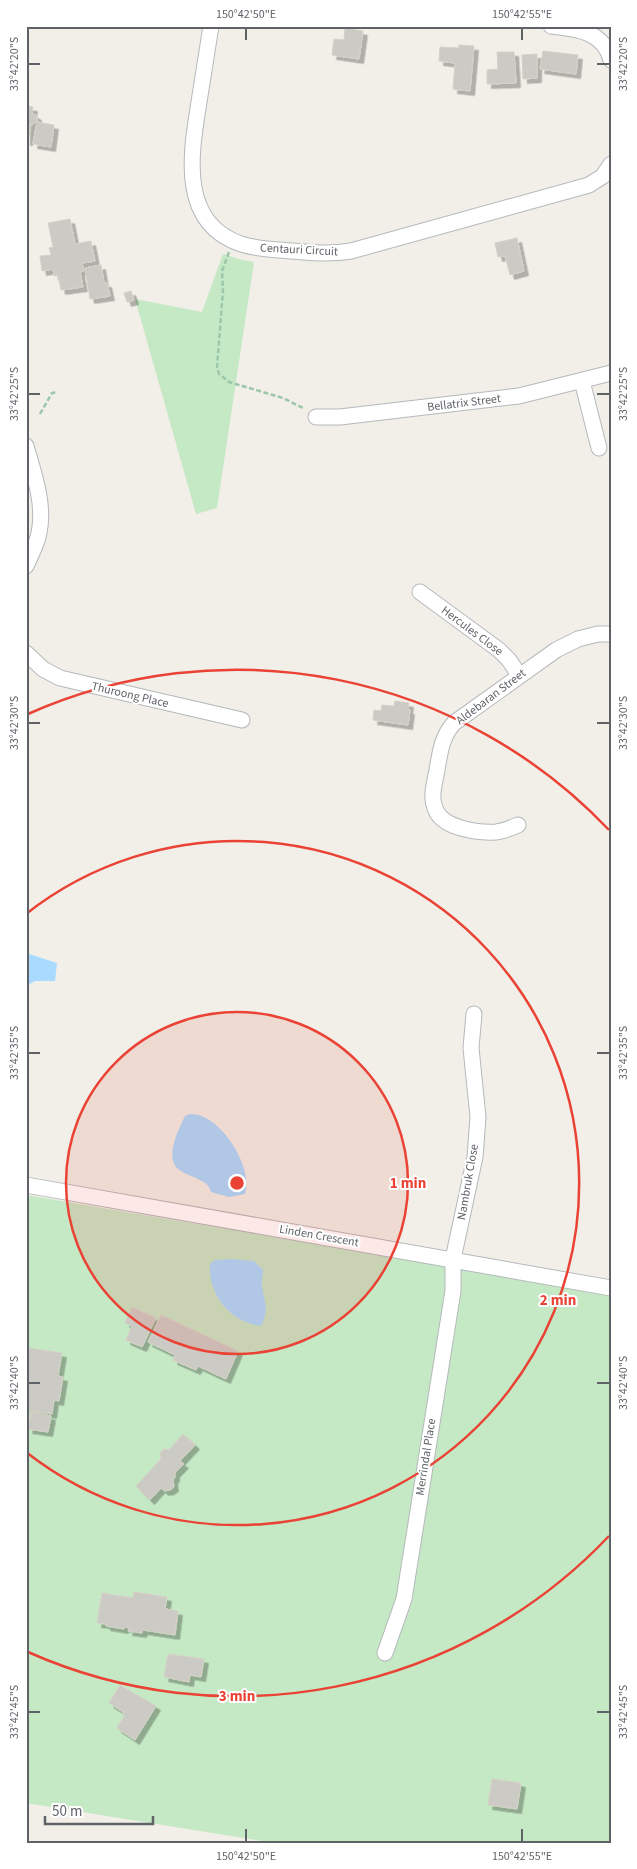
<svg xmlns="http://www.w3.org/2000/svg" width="637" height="1869" font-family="'Source Sans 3',sans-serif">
	<defs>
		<filter id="shadow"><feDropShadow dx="4.5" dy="4.5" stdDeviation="0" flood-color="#0004"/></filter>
	</defs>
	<rect width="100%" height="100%" fill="#f1efe8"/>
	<g fill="#c5e8c5">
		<path d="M223,254L242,260L254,262L217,508L196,514L135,299L202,312Z"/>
		<path d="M26,1195L611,1294V1843H274L26,1803Z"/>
	</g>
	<g fill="#aadaff">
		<path d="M26,953L57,963L55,981H35L26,986Z"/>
		<path d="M190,1114C220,1113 254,1167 245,1194L229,1197L211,1192C209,1184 205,1183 198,1179C192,1176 182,1173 177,1168C165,1155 179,1129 185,1116Z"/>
		<path d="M232,1259L254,1261L263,1270C263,1275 261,1281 262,1286C264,1303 270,1307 261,1326C230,1322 208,1295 210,1264L215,1260Z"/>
	</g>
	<g fill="#cccac5" stroke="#d6d1c6" filter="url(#shadow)">
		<path d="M345,28L363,31L359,59L332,55L334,39L344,40Z"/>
		<path d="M459,45L474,46L470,91L453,89L455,63L439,61L440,47L459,48Z"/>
		<path d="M543,51L578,55L576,74L540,69Z"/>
		<path d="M497,52H514L516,83L487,84V70L498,69Z"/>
		<path d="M537,54V78L523,79L522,55Z"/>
		<path d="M26,106L33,107L32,113L37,116V121L33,124H31L28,141H26Z"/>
		<path d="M37,122L54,125L51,147L33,144Z"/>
		<path d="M70,219L75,244L91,241L95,261L82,263L84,271L80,272L83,287L61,290L58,275L54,276L53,269L42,271L40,256L51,255L49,248L53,247L48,223Z"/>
		<path d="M517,238L524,271L510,275L505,256L498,257L495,243Z"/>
		<path d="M101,265L104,283H107L110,296L90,299L85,268Z"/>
		<path d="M131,291L134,300L127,302L124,293Z"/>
		<path d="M395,701L409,703L408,710H410L408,725L373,720L374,710L381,711L382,705L394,706Z"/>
		<path d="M132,1307L156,1318L142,1347L126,1340L132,1326L125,1323Z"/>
		<path d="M161,1315L238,1351L226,1379L198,1366L196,1370L173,1360L175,1355L148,1342Z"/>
		<path d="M29,1348L62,1353L58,1376L63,1377L59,1401L54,1400L52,1414L26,1410V1365Z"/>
		<path d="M31,1412L51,1416L48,1432L28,1429Z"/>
		<path d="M183,1434L195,1445L180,1461L184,1464L175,1473V1477L173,1480L174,1487L170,1490L164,1491L161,1488L150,1500L136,1486L161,1459L160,1453L164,1449L169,1450Z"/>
		<path d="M134,1592L167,1597L165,1609L178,1611L175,1635L143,1630L142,1633L128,1631L129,1628L124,1627V1629L106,1626V1624L97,1623L102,1593L133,1598Z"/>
		<path d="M168,1654L204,1659L201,1677L190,1675L189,1682L164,1677Z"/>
		<path d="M120,1685L156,1706L135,1740L117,1728L124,1716L123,1712L109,1703Z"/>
		<path d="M492,1779L521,1783L517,1809L488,1805Z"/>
	</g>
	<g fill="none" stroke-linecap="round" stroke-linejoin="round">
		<defs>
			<g id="street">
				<path d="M211,26C207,51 203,77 199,102C191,152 178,223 241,244C253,248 266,249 279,250C303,252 327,255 351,251L589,185L603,176L611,164"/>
				<path d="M551,26C576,29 604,31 611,60"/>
				<path d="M582,381L599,448"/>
				<path d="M316,417H340L519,396L611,373"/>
				<path d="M26,446C34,474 45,504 39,533C37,544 31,555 26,566"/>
				<path d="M420,592L499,650L509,660L519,675"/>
				<path d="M26,653L43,669L60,678L242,720"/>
				<path d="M518,825C511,828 504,831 496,832C477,833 441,828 435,808C430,796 435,782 437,770C440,752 442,736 454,723L556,650L578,639L598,634H611"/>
				<path d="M26,1185L611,1288"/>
				<path d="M385,1653L404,1599L453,1291V1259L475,1157L478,1117L471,1048L474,1014"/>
			</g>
		</defs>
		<use href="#street" stroke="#b5b8bc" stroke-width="17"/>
		<g stroke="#9cc7a9" stroke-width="2.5" stroke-dasharray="5 2.5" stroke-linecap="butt">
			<path d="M229,252L222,271L223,291L217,367L219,374L229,382L283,398L305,409"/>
			<path d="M40,414L52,393L58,392"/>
		</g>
		<use href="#street" stroke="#fff" stroke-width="15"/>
	</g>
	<path fill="none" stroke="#5f6368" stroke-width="2" d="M246,28V40M522,28V40M28,64H40M597,64H610M28,394H40M597,394H610M28,723H40M597,723H610M28,1053H40M597,1053H610M28,1383H40M597,1383H610M28,1712H40M597,1712H610M246,1829V1842M522,1829V1842"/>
	<circle cx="237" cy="1183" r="171" fill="#ea4335" fill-opacity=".12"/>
	<g fill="none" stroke="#ea4335" stroke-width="2.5">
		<circle cx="237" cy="1183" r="171"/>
		<path d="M26 914A342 342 0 1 1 26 1452"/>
		<path d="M609 1536A513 513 0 0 1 28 1652M28 714A513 513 0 0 1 609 830"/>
	</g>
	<g text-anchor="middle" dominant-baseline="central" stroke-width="4" stroke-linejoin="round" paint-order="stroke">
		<g font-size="12" fill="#5f6368" stroke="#fff">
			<text transform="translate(299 250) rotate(3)">Centauri Circuit</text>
			<text transform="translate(464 403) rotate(-7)">Bellatrix Street</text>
			<text transform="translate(472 631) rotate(37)">Hercules Close</text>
			<text transform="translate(130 695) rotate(13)">Thuroong Place</text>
			<text transform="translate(491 697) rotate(-37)">Aldebaran Street</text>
			<text transform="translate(468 1182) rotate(-80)">Nambruk Close</text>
			<text transform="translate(319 1236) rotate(10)">Linden Crescent</text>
			<text transform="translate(426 1457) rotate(-81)">Merrindal Place</text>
		</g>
	</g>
	<circle cx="237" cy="1183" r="8" fill="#ea4335" stroke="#fff" stroke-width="2.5"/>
	<g font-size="15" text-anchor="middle" font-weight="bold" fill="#ea4335" stroke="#fff" stroke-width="4" stroke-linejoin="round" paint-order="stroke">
		<text x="408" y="1188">1 min</text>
		<text x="558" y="1305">2 min</text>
		<text x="237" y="1701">3 min</text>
	</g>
	<rect width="637" height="1869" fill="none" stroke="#ffffff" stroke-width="55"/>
	<path d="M45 1816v8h108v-8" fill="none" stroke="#5f6368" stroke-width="2.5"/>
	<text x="52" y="1816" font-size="15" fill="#5f6368" stroke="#ffffff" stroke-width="4" paint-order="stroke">50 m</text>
	<rect x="28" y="28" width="582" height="1814" fill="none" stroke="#5f6368" stroke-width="2"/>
	<g font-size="12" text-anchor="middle" fill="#5f6368">
		<text x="246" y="18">150°42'50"E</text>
		<text x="522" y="18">150°42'55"E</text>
		<text transform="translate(14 64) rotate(-90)" y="4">33°42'20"S</text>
		<text transform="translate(623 64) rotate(-90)" y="4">33°42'20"S</text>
		<text transform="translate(14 394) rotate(-90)" y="4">33°42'25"S</text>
		<text transform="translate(623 394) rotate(-90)" y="4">33°42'25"S</text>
		<text transform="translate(14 723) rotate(-90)" y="4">33°42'30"S</text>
		<text transform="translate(623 723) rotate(-90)" y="4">33°42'30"S</text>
		<text transform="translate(14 1053) rotate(-90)" y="4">33°42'35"S</text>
		<text transform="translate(623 1053) rotate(-90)" y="4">33°42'35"S</text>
		<text transform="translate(14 1383) rotate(-90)" y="4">33°42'40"S</text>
		<text transform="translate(623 1383) rotate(-90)" y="4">33°42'40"S</text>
		<text transform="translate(14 1712) rotate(-90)" y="4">33°42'45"S</text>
		<text transform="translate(623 1712) rotate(-90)" y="4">33°42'45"S</text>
		<text x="246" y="1860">150°42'50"E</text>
		<text x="522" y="1860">150°42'55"E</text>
	</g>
</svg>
